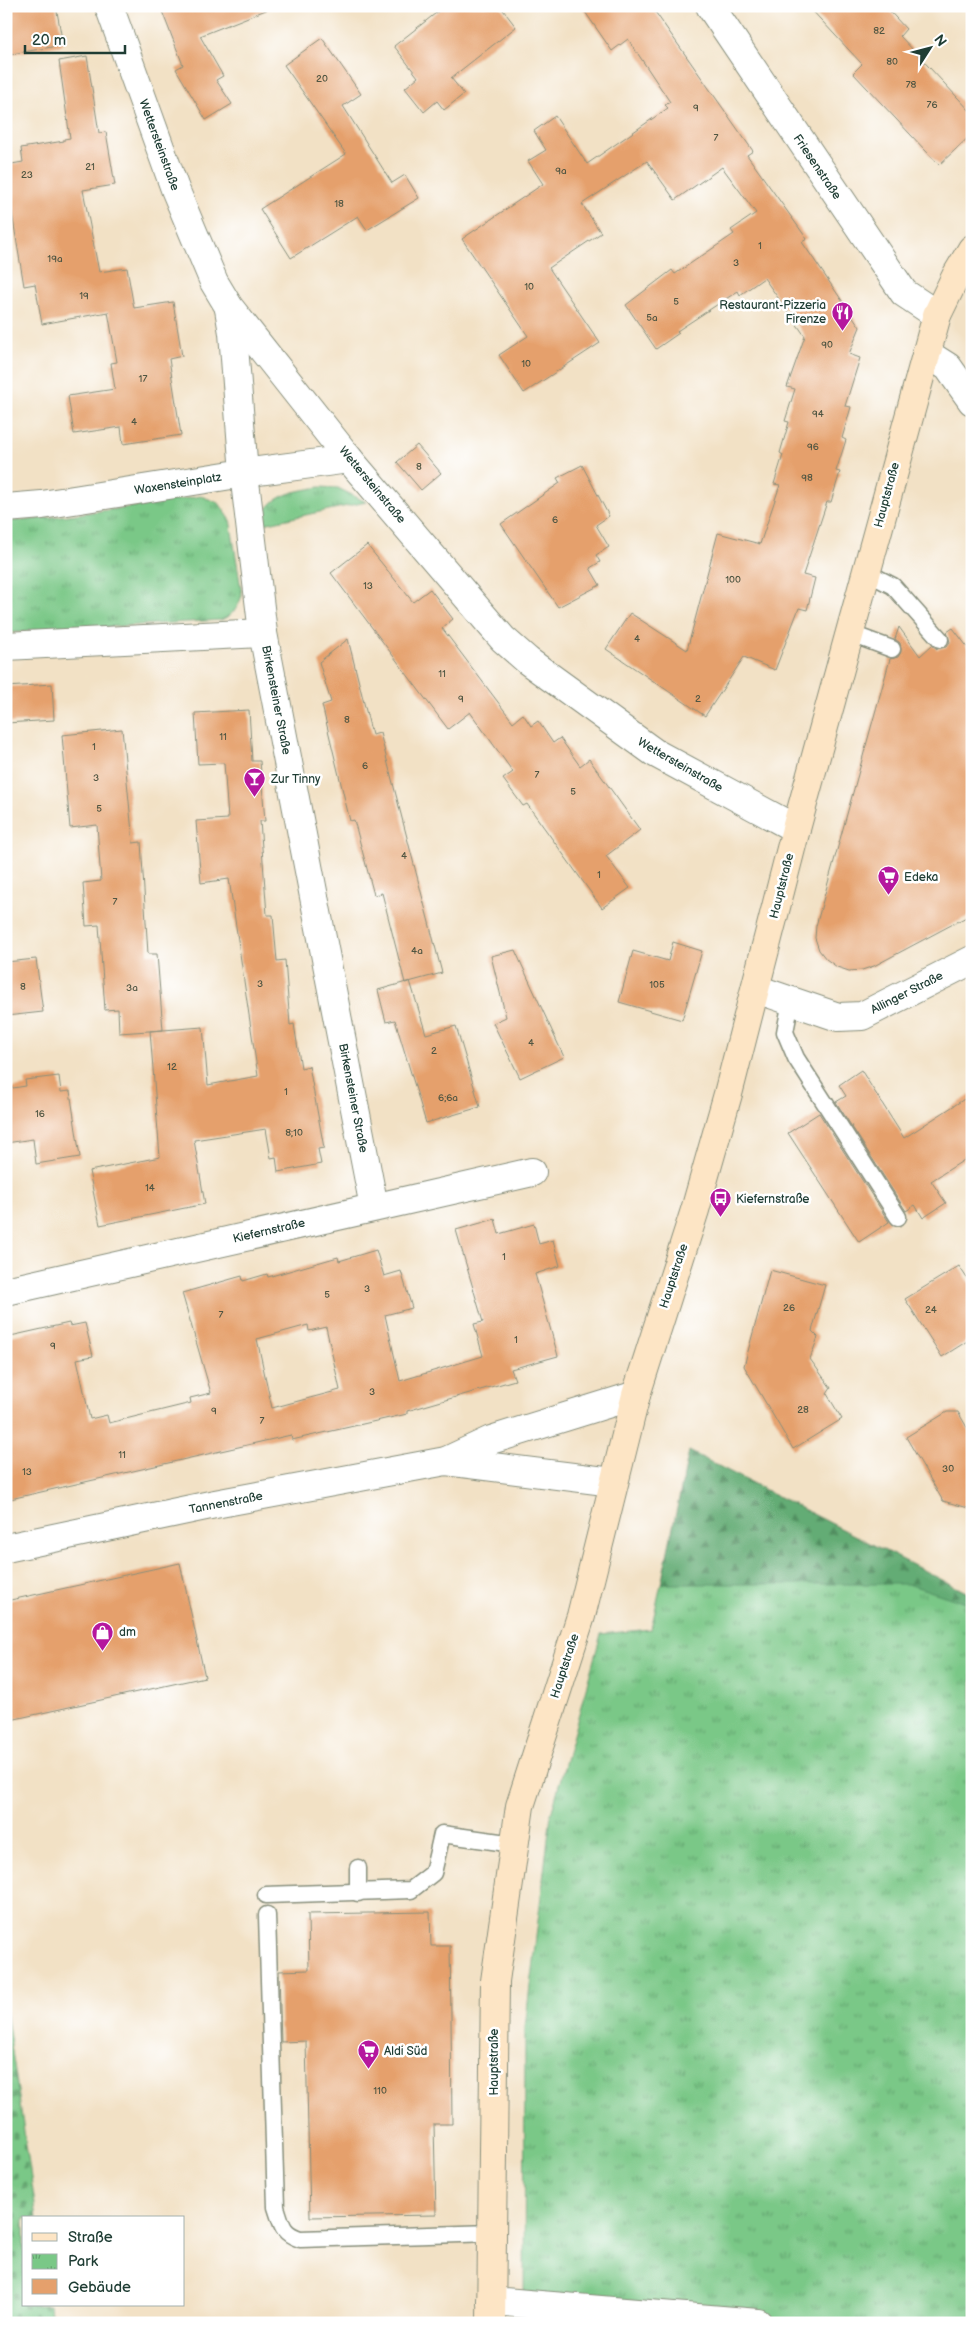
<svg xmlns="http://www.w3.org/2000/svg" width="978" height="2329" font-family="'Balsamiq Sans',sans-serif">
	<defs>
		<pattern id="forest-firs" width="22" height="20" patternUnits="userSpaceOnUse" patternTransform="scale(1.25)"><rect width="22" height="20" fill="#63ac74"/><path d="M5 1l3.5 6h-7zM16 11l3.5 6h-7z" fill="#518d60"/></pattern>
		<pattern id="cemetery-stones" width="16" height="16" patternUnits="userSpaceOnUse" patternTransform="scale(1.25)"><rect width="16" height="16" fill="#7ac887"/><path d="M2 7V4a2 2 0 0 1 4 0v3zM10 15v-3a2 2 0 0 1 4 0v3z" fill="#63a46f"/></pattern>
		<pattern id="park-tufts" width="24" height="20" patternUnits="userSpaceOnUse" patternTransform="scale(1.25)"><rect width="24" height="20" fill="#7ac887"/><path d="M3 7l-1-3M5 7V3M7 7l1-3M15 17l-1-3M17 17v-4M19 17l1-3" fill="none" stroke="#63a46f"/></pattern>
	</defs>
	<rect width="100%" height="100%" fill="#fff"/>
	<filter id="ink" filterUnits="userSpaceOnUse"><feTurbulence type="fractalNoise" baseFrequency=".02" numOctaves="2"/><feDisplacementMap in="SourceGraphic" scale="10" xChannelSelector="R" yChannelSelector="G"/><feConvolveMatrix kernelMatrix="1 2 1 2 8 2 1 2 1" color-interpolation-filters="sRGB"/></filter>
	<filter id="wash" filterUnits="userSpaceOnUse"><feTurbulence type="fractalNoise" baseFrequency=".0096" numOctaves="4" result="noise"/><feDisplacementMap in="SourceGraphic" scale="20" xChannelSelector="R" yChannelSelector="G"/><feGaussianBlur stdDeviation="1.12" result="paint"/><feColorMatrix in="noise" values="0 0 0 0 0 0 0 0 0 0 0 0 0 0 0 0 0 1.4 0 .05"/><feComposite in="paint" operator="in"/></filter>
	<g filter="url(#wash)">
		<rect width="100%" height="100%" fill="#f2e1c5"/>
		<path fill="url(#forest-firs)" stroke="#417454" d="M689,1451L972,1595V1647L661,1584Z"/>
		<path fill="url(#cemetery-stones)" stroke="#4c825e" d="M6,2011L37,2218H24V2305H50L52,2323H6Z"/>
		<g fill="url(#park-tufts)" stroke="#4c825e">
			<path d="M320,487L338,488L366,502L259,525C269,494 291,492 320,487Z"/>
			<path d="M201,496L219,503L230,519L242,595C238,608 234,614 221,620L6,633V521L29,520L140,506Z"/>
			<path d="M661,1584H908L972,1605V2323H524L525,2027L551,1814L601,1634L651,1629Z"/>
		</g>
		<g id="blocks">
			<g fill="#e5a06c" fill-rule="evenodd">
				<path d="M6,6H56L63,45L6,55Z"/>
				<path d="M160,6H271V8L200,36L223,76L216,80L232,104L206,120L176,69L183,65Z"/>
				<path d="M445,6H500L516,27L451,78L464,94L444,110L437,101L424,112L405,88L418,77L394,46Z"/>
				<path d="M581,6H651L753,151L747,155L807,239L802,242L860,327L849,354L860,358L845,406L851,407L842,438L846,440L836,471L840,472L831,502H827L803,575L815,578L807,610L799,608L775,670L744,657L705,716L606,649L630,613L687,650L718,533L760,544L780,485L774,484L783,455L780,453L789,422L785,421L795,389L787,387L805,336L764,278L740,295L738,291L677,331L679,333L656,349L626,305L672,270L675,274L734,234L731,230L756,213L722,167L675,200L647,161L582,204L601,233L549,268L600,343L524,393L499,355L528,336L462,239L543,184L528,161L546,150L534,131L555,116L587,164L668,108L665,105L670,102L628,39L612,51Z"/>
				<path d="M808,6H885L906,29L900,36L972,113V134L939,165L853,73L862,64Z"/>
				<path d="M322,38L361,94L343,106L392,183L405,175L419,198L367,230L358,216L291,258L260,209L346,154L284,65Z"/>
				<path d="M87,56L99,133L106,132L115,185L83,190L99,272L127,268L134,308L173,302L182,356L169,359L181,435L123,444L121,427L74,434L68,396L115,389L111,363L117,362L108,312L42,324L35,284L24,286L11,207L6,208V165L23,162L21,148L64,141V139L70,138L59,61Z"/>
				<path d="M417,445L441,473L421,490L397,462Z"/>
				<path d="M582,465L609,516L596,525L609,547L596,555L600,562L590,568L600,585L558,607L501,524L560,483L557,478Z"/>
				<path d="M367,545L413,602L430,589L453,619L442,628L513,722L523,714L531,726L538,721L553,743L560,738L580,766L589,759L640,830L606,856L630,888L602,908L527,804L523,806L503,779L513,772L470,712L448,729L331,573Z"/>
				<path d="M899,627L920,656L932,645L937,649L946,647L950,642L947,632L953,628L972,653V914L874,966L862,970L849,971L837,967L826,959L819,950L815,938L816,926L890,659L898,657L901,652L900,643L895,639Z"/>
				<path d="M348,639L372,735L380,733L442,973L405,983L382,893L374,895L354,820L350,821L322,705L331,702L319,662Z"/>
				<path d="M52,684L54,720L6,723V687Z"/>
				<path d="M249,710L252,761H260L265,821H260L267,915H273L277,961L285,960L290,1025L294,1024L301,1068L309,1066L324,1148L318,1149L321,1164L278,1172L276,1157L271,1158L266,1129L194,1140L205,1204L100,1225L89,1171L160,1157L150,1031L203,1027L208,1085L258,1076L229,879L201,883L196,821L228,819L224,763L198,764L195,713Z"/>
				<path d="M122,729L133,843L141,842L148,954H157L163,1030L119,1033L118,1009L105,1010L99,925L86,926L83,883L101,881L97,825L70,828L62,735Z"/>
				<path d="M673,942L702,951L682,1020L619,1002L633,951L668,961Z"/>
				<path d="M515,950L564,1057L520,1078L493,1023L506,1017L491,956Z"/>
				<path d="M36,959L43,1012L6,1016V962Z"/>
				<path d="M410,981L426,1034L456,1026L480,1107L426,1123L395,1020L386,1022L378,990Z"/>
				<path d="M861,1070L904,1138L972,1094V1155L931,1181L946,1203L923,1218L915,1205L906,1211L836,1102L846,1096L839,1085Z"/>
				<path d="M59,1076L61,1092L70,1091L80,1157L36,1164L33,1139L6,1143V1089L26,1086L25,1080Z"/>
				<path d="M819,1113L889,1222L859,1242L788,1133Z"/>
				<path d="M495,1219L499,1234L534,1224L539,1244L553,1240L560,1266L535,1274L558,1356L511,1369L515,1380L407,1411V1414L292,1440L291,1435L6,1500V1337L69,1323L70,1326L85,1323L93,1356L77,1359L90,1419L107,1415L109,1423L191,1403L190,1398L211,1393L182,1293L242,1276L243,1281L267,1274L268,1277L338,1257L339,1261L376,1250L384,1276L401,1271L412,1308L385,1315L400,1381L483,1356L474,1324L483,1322L456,1230ZM308,1325L309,1331L326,1327L340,1390L272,1408L257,1339Z"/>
				<path d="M959,1266L972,1286V1338L942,1357L905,1299Z"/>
				<path d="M770,1270L825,1285L812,1331L818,1337L810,1359L831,1388L827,1394L842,1419L793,1449L744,1366Z"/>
				<path d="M947,1412H958L972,1436V1509L943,1501L906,1437Z"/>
				<path d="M180,1563L205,1677L6,1721V1601Z"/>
				<path d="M430,1912L431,1946H450L451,2016L452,2124H434L436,2215L310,2217L306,2041L281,2042L279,1971L309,1970L308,1914Z"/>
			</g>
		</g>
	</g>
	<g filter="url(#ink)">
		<use href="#blocks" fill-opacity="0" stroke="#888f7c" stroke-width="1"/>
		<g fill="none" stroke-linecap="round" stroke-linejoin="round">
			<defs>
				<g id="lane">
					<path d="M866,572L893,586L940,639"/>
					<path d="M849,633L892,649"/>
					<path d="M791,1001L785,1032L796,1058L898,1217"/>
					<path d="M358,1868V1893"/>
					<path d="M266,1895L411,1890L433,1873L442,1834L514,1844"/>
					<path d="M267,1915L276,2207C282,2225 282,2233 300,2239L493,2233"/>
				</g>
				<g id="street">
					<path d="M109,6L175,189L214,282L229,307L349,459L503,639L528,661L655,753L796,829"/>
					<path d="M710,6L904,293L937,315"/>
					<path d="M229,309L233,333L244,473L263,633L374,1207"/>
					<path d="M926,353L948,367L972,401"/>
					<path d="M6,508L42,505L244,473L349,459"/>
					<path d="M6,646L263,633"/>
					<path d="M756,989L838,1017L862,1016L972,960"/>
					<path d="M6,1291L532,1172"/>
					<path d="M446,1461L613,1482"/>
					<path d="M6,1548L215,1504L446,1461L491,1440L636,1395"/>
					<path d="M491,2301L758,2323"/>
				</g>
				<path id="secondary" d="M491,2323L495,1981L520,1806L581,1616L636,1395L695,1210L728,1094L796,829L937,315L956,276L972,249"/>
			</defs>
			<use href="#lane" stroke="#888f7c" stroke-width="19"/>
			<use href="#street" stroke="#888f7c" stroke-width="30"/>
			<use href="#secondary" stroke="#888f7c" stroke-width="30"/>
			<use href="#lane" stroke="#fff" stroke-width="16"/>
			<use href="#street" stroke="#fff" stroke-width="28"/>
			<use href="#secondary" stroke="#fde5c5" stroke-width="28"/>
		</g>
	</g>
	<defs>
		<symbol id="restaurant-pin" viewBox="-11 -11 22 30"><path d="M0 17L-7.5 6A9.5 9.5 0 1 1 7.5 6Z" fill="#b5179e" stroke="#fff"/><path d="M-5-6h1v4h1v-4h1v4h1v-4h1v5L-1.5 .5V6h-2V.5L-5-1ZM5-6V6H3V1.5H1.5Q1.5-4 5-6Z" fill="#fff"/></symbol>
		<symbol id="bar-pin" viewBox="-11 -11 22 30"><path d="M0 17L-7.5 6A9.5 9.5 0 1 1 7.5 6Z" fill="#b5179e" stroke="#fff"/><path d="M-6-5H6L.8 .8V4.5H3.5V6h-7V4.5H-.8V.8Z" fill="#fff"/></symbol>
		<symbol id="supermarket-pin" viewBox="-11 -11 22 30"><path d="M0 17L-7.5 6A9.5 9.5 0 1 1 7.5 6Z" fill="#b5179e" stroke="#fff"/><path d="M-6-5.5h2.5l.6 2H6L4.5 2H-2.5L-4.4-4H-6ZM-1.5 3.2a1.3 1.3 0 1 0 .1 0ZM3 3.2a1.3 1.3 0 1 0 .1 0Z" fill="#fff"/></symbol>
		<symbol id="bus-pin" viewBox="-11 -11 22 30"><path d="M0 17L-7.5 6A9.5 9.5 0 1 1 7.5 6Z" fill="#b5179e" stroke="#fff"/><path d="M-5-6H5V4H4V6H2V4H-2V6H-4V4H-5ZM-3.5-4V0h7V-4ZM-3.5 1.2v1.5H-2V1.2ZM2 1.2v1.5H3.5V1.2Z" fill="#fff"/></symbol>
		<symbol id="shop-pin" viewBox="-11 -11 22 30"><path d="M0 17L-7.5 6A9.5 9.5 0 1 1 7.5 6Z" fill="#b5179e" stroke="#fff"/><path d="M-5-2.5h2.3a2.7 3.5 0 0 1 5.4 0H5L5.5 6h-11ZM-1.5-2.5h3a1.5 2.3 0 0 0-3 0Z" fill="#fff"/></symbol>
	</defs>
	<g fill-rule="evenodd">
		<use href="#restaurant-pin" x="830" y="300" width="25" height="34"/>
		<use href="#bar-pin" x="242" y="766" width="25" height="34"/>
		<use href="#supermarket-pin" x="876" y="864" width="25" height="34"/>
		<use href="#bus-pin" x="708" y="1186" width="25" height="34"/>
		<use href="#shop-pin" x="90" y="1620" width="25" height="34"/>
		<use href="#supermarket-pin" x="356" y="2038" width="25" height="34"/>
	</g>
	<g text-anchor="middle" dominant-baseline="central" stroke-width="5" stroke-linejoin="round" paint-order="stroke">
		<g font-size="10" fill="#505642">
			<text x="879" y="31">82</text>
			<text x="892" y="62">80</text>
			<text x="322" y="79">20</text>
			<text x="911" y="85">78</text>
			<text x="932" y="105">76</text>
			<text x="696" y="108">9</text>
			<text x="716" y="138">7</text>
			<text x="90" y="167">21</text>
			<text x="561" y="171">9a</text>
			<text x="27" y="175">23</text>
			<text x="339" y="204">18</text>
			<text x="760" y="246">1</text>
			<text x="55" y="259">19a</text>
			<text x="736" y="263">3</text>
			<text x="529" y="287">10</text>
			<text x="84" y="296">19</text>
			<text x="676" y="302">5</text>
			<text x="652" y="318">5a</text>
			<text x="827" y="345">90</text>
			<text x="526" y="364">10</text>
			<text x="143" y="379">17</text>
			<text x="818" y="414">94</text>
			<text x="134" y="422">4</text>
			<text x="813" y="447">96</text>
			<text x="419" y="467">8</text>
			<text x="807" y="478">98</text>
			<text x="555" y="520">6</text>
			<text x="733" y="580">100</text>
			<text x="368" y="586">13</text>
			<text x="637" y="639">4</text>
			<text x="442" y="674">11</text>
			<text x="461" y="699">9</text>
			<text x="698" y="699">2</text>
			<text x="347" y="720">8</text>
			<text x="223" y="737">11</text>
			<text x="94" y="747">1</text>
			<text x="365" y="766">6</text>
			<text x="537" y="775">7</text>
			<text x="96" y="778">3</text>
			<text x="573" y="792">5</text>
			<text x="99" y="809">5</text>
			<text x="404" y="856">4</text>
			<text x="599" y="875">1</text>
			<text x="115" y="902">7</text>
			<text x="417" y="951">4a</text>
			<text x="260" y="984">3</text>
			<text x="657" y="985">105</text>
			<text x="23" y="987">8</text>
			<text x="132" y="988">3a</text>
			<text x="531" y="1043">4</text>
			<text x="434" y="1051">2</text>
			<text x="172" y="1067">12</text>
			<text x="286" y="1092">1</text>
			<text x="448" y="1098">6;6a</text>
			<text x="40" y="1114">16</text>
			<text x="294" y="1133">8;10</text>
			<text x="150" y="1188">14</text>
			<text x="504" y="1257">1</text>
			<text x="367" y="1289">3</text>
			<text x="327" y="1295">5</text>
			<text x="789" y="1308">26</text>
			<text x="931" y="1310">24</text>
			<text x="221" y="1315">7</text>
			<text x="516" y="1340">1</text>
			<text x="53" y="1346">9</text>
			<text x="372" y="1392">3</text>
			<text x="803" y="1410">28</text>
			<text x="214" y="1411">9</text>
			<text x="262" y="1421">7</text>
			<text x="122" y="1455">11</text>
			<text x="948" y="1469">30</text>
			<text x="27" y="1472">13</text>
			<text x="380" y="2091">110</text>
		</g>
		<g font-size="12" fill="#1f3d34" stroke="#fff">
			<text transform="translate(159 145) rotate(70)">Wettersteinstraße</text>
			<text transform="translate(817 167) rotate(56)">Friesenstraße</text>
			<text transform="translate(178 484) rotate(-9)">Waxensteinplatz</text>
			<text transform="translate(372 485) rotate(50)">Wettersteinstraße</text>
			<text transform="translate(887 495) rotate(-75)">Hauptstraße</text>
			<text transform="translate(276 700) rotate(79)">Birkensteiner Straße</text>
			<text transform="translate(680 765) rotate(30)">Wettersteinstraße</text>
			<text transform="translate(782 886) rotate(-76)">Hauptstraße</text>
			<text transform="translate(907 993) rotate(-27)">Allinger Straße</text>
			<text transform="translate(353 1098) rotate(79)">Birkensteiner Straße</text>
			<text transform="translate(269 1231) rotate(-13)">Kiefernstraße</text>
			<text transform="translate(674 1276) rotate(-72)">Hauptstraße</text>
			<text transform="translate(226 1503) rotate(-11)">Tannenstraße</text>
			<text transform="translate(565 1666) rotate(-72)">Hauptstraße</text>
			<text transform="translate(494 2062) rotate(-90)">Hauptstraße</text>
		</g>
		<g font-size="12" fill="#1f3d34" stroke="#fff" text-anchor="start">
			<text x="826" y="305" text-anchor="end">Restaurant-Pizzeria<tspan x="826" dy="14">Firenze</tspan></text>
			<text x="271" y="779">Zur Tinny</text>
			<text x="904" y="877">Edeka</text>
			<text x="736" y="1199">Kiefernstraße</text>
			<text x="119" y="1632">dm</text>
			<text x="384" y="2051">Aldi Süd</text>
		</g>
	</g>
	<rect width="978" height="2329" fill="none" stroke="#fff" stroke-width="25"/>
	<rect x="22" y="2216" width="162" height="90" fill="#ffffff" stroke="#a5b1ae"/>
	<rect x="32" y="2233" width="25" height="8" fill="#fde5c5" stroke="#a5b1ae"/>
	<text x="68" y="2242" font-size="15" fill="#1f3d34">Straße</text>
	<rect x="32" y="2254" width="25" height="15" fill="url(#park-tufts)" stroke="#a5b1ae"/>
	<text x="68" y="2266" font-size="15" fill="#1f3d34">Park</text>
	<rect x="32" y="2279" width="25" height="15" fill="#e5a06c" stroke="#a5b1ae"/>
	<text x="68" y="2292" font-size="15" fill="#1f3d34">Gebäude</text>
	<g transform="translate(930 48) rotate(54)" stroke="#ffffff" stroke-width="4" paint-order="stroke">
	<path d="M0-4L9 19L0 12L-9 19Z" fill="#1f3d34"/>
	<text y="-8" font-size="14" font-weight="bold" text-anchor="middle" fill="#1f3d34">N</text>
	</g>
	<path d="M25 45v8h100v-8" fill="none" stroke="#1f3d34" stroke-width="2.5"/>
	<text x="32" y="45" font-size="15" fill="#1f3d34" stroke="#ffffff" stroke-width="4" paint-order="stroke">20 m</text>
</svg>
